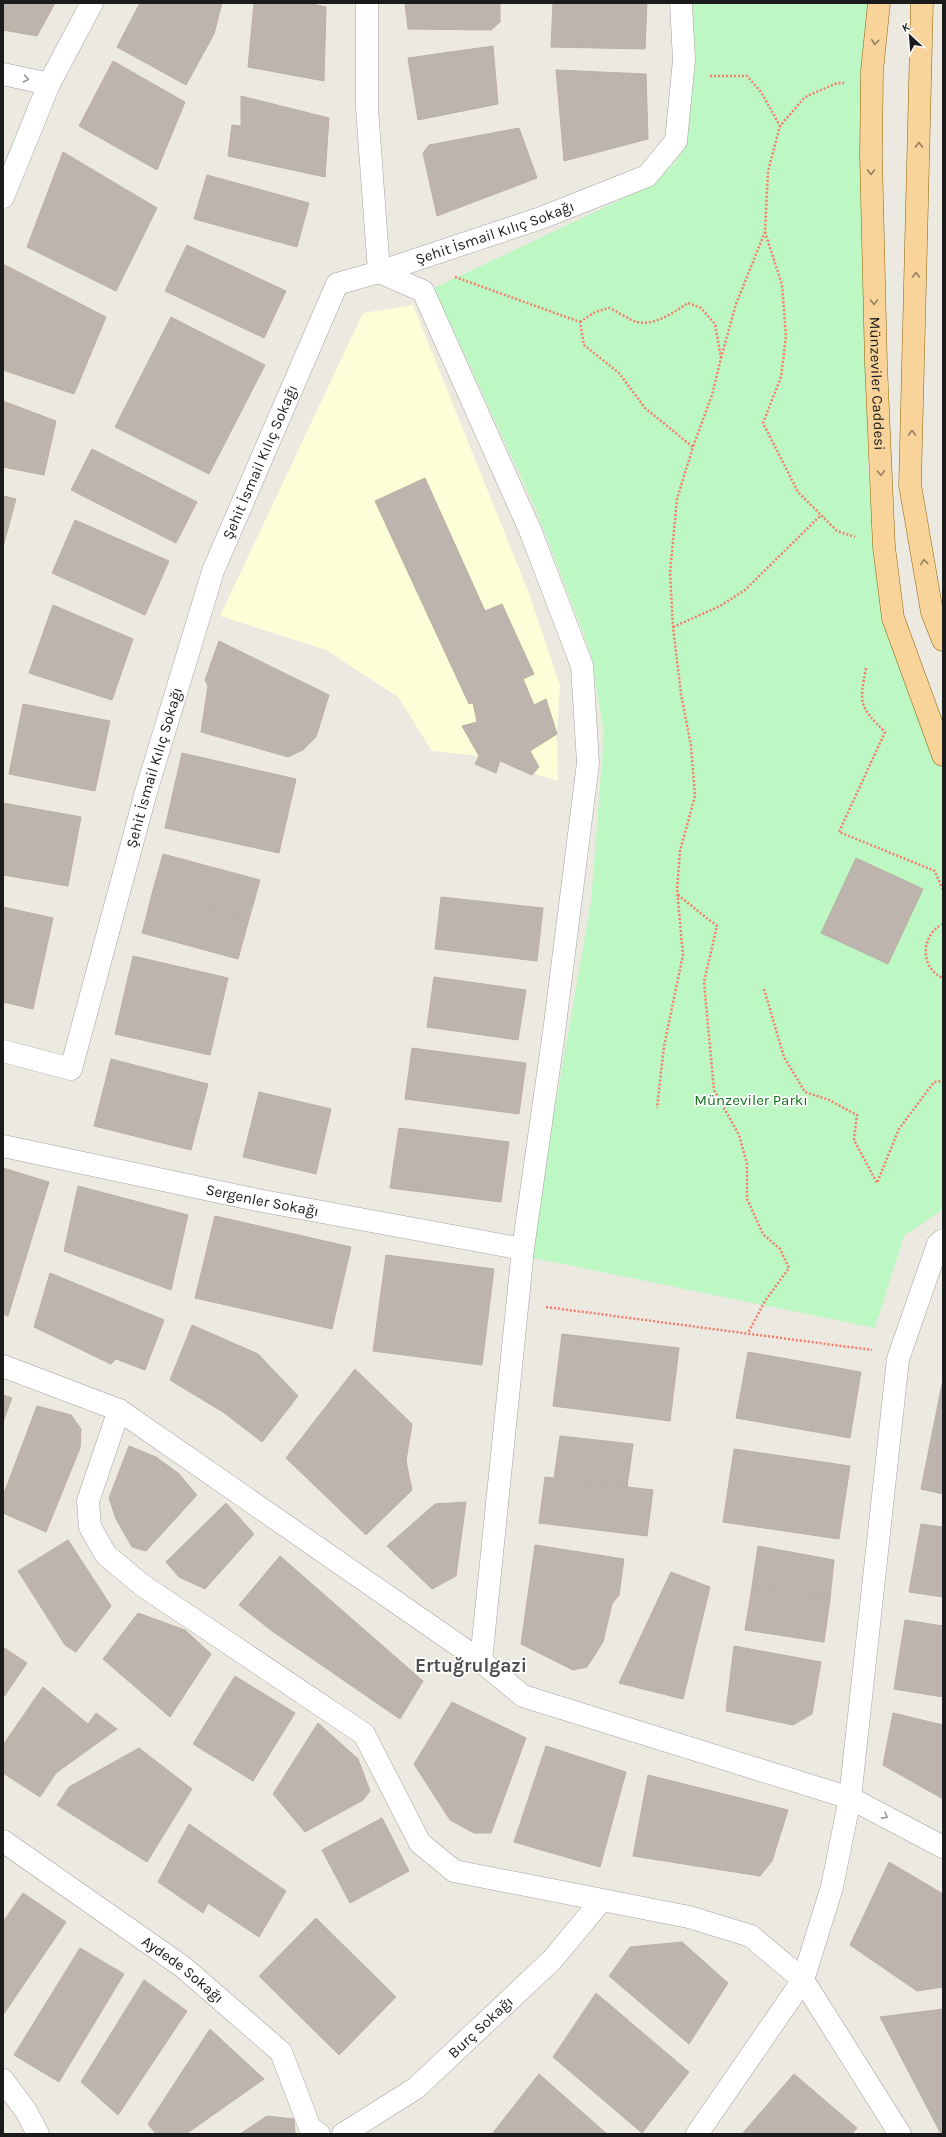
<svg xmlns="http://www.w3.org/2000/svg" width="946" height="2137" font-family="Karla,sans-serif">
	<rect width="100%" height="100%" fill="#ece9e1"/>
	<path fill="#fcfed8" d="M413,305L528,591L560,685L557,734L558,781L479,756L432,751L398,697L326,650L220,616L363,313Z"/>
	<path fill="#bdf7c4" d="M692,3H870L861,134L868,471L886,625L943,772V1209L904,1236L875,1328L529,1257L591,902L604,733L590,651L536,510L434,288L654,184L677,160L688,133Z"/>
	<g fill="#bcb4ad" stroke="#bdb0a4">
		<path d="M3,3H55L37,36L3,30Z"/>
		<path d="M140,3H222L214,34L186,85L117,47Z"/>
		<path d="M254,3H308L326,7L324,81L248,67Z"/>
		<path d="M405,3H500V22L491,30L408,29Z"/>
		<path d="M553,3H647L645,49L551,47Z"/>
		<path d="M493,46L498,104L418,120L408,58Z"/>
		<path d="M113,61L185,102L157,170L79,126Z"/>
		<path d="M556,70L646,74L648,139L564,161Z"/>
		<path d="M241,96L329,118L325,177L228,156L232,125L241,126Z"/>
		<path d="M519,128L537,178L437,216L423,153L429,145Z"/>
		<path d="M63,152L157,208L116,291L27,247Z"/>
		<path d="M207,175L309,203L297,247L194,219Z"/>
		<path d="M187,245L286,291L264,338L165,291Z"/>
		<path d="M3,264L106,317L74,394L3,370Z"/>
		<path d="M171,317L265,365L209,474L115,427Z"/>
		<path d="M3,401L56,421L44,475L3,467Z"/>
		<path d="M92,449L197,502L176,543L71,490Z"/>
		<path d="M425,478L485,611L502,604L534,674L523,679L534,705L546,699L557,734L530,751L539,767L532,775L500,761L496,773L475,764L479,756L462,726L477,722L473,703L469,704L375,501Z"/>
		<path d="M3,496L16,499L3,547Z"/>
		<path d="M75,520L169,561L145,615L52,573Z"/>
		<path d="M53,605L133,639L112,700L29,673Z"/>
		<path d="M219,641L329,695L316,737L303,750L288,757L201,732L208,686L205,680Z"/>
		<path d="M23,704L110,721L95,791L9,774Z"/>
		<path d="M182,753L296,779L279,853L165,828Z"/>
		<path d="M3,803L81,817L68,886L3,875Z"/>
		<path d="M163,854L260,880L249,919L152,894Z"/>
		<path d="M856,858L923,889L888,964L821,933Z"/>
		<path d="M152,894L249,919L238,959L142,933Z"/>
		<path d="M441,897L543,908L537,961L435,949Z"/>
		<path d="M3,907L53,918L33,1009L3,1002Z"/>
		<path d="M133,956L228,978L210,1055L115,1034Z"/>
		<path d="M434,977L526,990L518,1040L427,1027Z"/>
		<path d="M412,1048L526,1063L519,1114L405,1099Z"/>
		<path d="M111,1059L208,1084L191,1150L94,1126Z"/>
		<path d="M259,1092L331,1109L316,1174L243,1157Z"/>
		<path d="M399,1128L509,1142L501,1202L390,1188Z"/>
		<path d="M3,1168L49,1182L8,1316L3,1314Z"/>
		<path d="M78,1186L188,1215L171,1290L64,1251Z"/>
		<path d="M215,1216L351,1247L332,1329L195,1298Z"/>
		<path d="M386,1255L494,1269L482,1365L373,1351Z"/>
		<path d="M50,1273L164,1320L145,1370L116,1359L111,1364L34,1327Z"/>
		<path d="M192,1325L258,1354L298,1396L262,1442L223,1412L170,1380Z"/>
		<path d="M562,1334L679,1348L670,1421L553,1406Z"/>
		<path d="M748,1352L861,1372L850,1438L736,1418Z"/>
		<path d="M355,1369L412,1424L406,1461L412,1490L366,1535L286,1458Z"/>
		<path d="M943,1379V1494L921,1489Z"/>
		<path d="M3,1395L12,1398L3,1422Z"/>
		<path d="M37,1406L71,1415L81,1429L80,1448L46,1532L3,1513V1496Z"/>
		<path d="M560,1436L633,1444L627,1487L554,1478Z"/>
		<path d="M129,1446L156,1457L178,1473L197,1495L146,1551L132,1547L116,1519L109,1498Z"/>
		<path d="M734,1449L850,1466L839,1539L723,1522Z"/>
		<path d="M545,1477L653,1490L647,1536L539,1523Z"/>
		<path d="M466,1502L456,1576L432,1589L387,1546L435,1504Z"/>
		<path d="M226,1503L254,1534L205,1589L179,1577L166,1562Z"/>
		<path d="M921,1524L943,1527V1597L909,1592Z"/>
		<path d="M68,1540L111,1606L76,1652L65,1645L18,1571Z"/>
		<path d="M535,1545L624,1559L619,1595L612,1604L603,1642L587,1667L573,1670L521,1644Z"/>
		<path d="M758,1546L834,1560L830,1599L752,1587Z"/>
		<path d="M280,1556L423,1681L400,1719L272,1631L239,1605Z"/>
		<path d="M671,1572L710,1587L683,1699L619,1683Z"/>
		<path d="M752,1587L830,1599L824,1642L745,1630Z"/>
		<path d="M138,1613L185,1630L211,1654L170,1717L103,1659Z"/>
		<path d="M905,1620L943,1626V1697L894,1689Z"/>
		<path d="M734,1646L821,1662L812,1714L793,1725L726,1711Z"/>
		<path d="M3,1647L27,1663L3,1698Z"/>
		<path d="M235,1676L295,1713L253,1781L193,1744Z"/>
		<path d="M43,1687L88,1724L96,1713L117,1729L56,1773L40,1797L3,1773V1745Z"/>
		<path d="M452,1702L526,1738L491,1833H474L450,1820L414,1764Z"/>
		<path d="M893,1713L943,1725V1799L883,1765Z"/>
		<path d="M318,1723L358,1759L370,1791L363,1800L305,1832L273,1794Z"/>
		<path d="M546,1746L626,1772L600,1867L514,1842Z"/>
		<path d="M139,1748L192,1789L147,1862L57,1805L69,1787Z"/>
		<path d="M648,1775L788,1810L772,1861L760,1876L633,1856Z"/>
		<path d="M382,1818L409,1871L350,1903L322,1850Z"/>
		<path d="M189,1824L286,1891L259,1937L208,1903L203,1913L158,1882Z"/>
		<path d="M889,1862L943,1894V1987L917,1991L850,1945Z"/>
		<path d="M23,1893L66,1922L3,2015V1922Z"/>
		<path d="M316,1918L396,1997L339,2055L259,1976Z"/>
		<path d="M682,1942L728,1983L689,2044L609,1976L630,1947Z"/>
		<path d="M80,1948L124,1974L59,2082L14,2055Z"/>
		<path d="M144,1980L187,2011L118,2115L81,2082Z"/>
		<path d="M596,1993L689,2072L642,2133L553,2057Z"/>
		<path d="M943,2009V2134H941L880,2017Z"/>
		<path d="M210,2029L264,2079L186,2134H156L148,2124Z"/>
		<path d="M539,2074L607,2134H492Z"/>
		<path d="M794,2074L857,2128L852,2134H742Z"/>
		<path d="M267,2116L294,2119L295,2134H240Z"/>
	</g>
	<g fill="none" stroke-linecap="round" stroke-linejoin="round">
		<defs>
			<g id="minor">
				<path d="M367,3V108L379,272L423,291L530,530L582,666L588,763L554,1032L523,1249L481,1661"/>
				<path d="M3,74L49,84"/>
				<path d="M3,197L49,84L92,3"/>
				<path id="s1" d="M3,1051L71,1069L146,792L213,571L337,284L379,272L541,218L647,176L676,141L684,60L681,3"/>
				<path id="s2" d="M3,1146L257,1200L523,1249"/>
				<path d="M3,1366L119,1410L481,1661L523,1696L850,1798L943,1847"/>
				<path d="M119,1410L88,1501L90,1527L106,1555L142,1585L364,1734L420,1843L454,1871L689,1917L751,1936L803,1980L900,2134"/>
				<path id="s3" d="M3,1841L183,1967L281,2052L310,2128L319,2134"/>
				<path d="M3,2080L26,2111L38,2134"/>
				<path id="s4" d="M343,2134L416,2088L552,1960L601,1901"/>
				<path d="M697,2134L803,1980L832,1887L850,1798L898,1359L938,1244L943,1240"/>
			</g>
			<g id="major">
				<path id="s5" d="M879,3L872,71L871,156L876,364L884,547L893,618L943,755"/>
				<path d="M922,3L910,485L932,612L943,640"/>
			</g>
		</defs>
		<use href="#minor" stroke="#a2a2a2" stroke-width="23"/>
		<use href="#major" stroke="#8d6405" stroke-width="23"/>
		<g stroke="#f47d6a" stroke-width="2.5" stroke-dasharray="2 2" stroke-linecap="butt">
			<path d="M710,76H747L761,92L780,126"/>
			<path d="M765,232L782,285L786,336L781,377L763,423L798,492L837,531L855,537"/>
			<path d="M455,277L580,322L584,345L619,373L645,408L693,447L677,499L670,573L673,627L681,694L691,746L695,796L680,851L677,889L683,955L664,1046L657,1108"/>
			<path d="M580,322L595,312L609,308C617,311 629,320 637,322C655,326 674,312 688,303L701,308L715,324L721,358L712,395L693,447"/>
			<path d="M721,358L736,304L765,232L768,171L780,126L805,97L837,83H844"/>
			<path d="M673,627L720,606L745,590L821,515"/>
			<path d="M866,668C859,704 859,706 885,732L839,832L935,871L943,890"/>
			<path d="M678,895L717,926L704,982L714,1090L739,1135L747,1164V1199L763,1234L780,1249L789,1268L765,1301L748,1333"/>
			<path d="M943,924C921,934 919,968 943,978"/>
			<path d="M764,989L784,1057L805,1092L829,1100L857,1115L854,1140L877,1183L899,1129L934,1082L943,1081"/>
			<path d="M546,1307L872,1350"/>
		</g>
		<use href="#minor" stroke="#fff" stroke-width="22"/>
		<use href="#major" stroke="#f8d39a" stroke-width="22"/>
	</g>
	<defs><path id="oneway-chevron" d="M-2-3.5L2.5 0L-2 3.5" fill="none" stroke-width="1.6" stroke-linecap="round" stroke-linejoin="round"/></defs>
	<g stroke="#958061">
		<use href="#oneway-chevron" transform="translate(875 42) rotate(96)"/>
		<use href="#oneway-chevron" transform="translate(919 145) rotate(-89)"/>
		<use href="#oneway-chevron" transform="translate(871 172) rotate(89)"/>
		<use href="#oneway-chevron" transform="translate(916 275) rotate(-89)"/>
		<use href="#oneway-chevron" transform="translate(874 302) rotate(89)"/>
		<use href="#oneway-chevron" transform="translate(912 433) rotate(-89)"/>
		<use href="#oneway-chevron" transform="translate(881 473) rotate(87)"/>
		<use href="#oneway-chevron" transform="translate(924 562) rotate(-100)"/>
	</g>
	<g stroke="#989898">
		<use href="#oneway-chevron" transform="translate(26 79) rotate(12)"/>
		<use href="#oneway-chevron" transform="translate(885 1816) rotate(28)"/>
	</g>
	<g text-anchor="middle" dominant-baseline="central" stroke-width="3.5" stroke-linejoin="round" paint-order="stroke">
		<g font-size="15" fill="#1b1b1b" stroke="#fff">
			<text stroke="none"><textPath href="#s1" startOffset="1067">Şehit İsmail Kılıç Sokağı</textPath></text>
			<text stroke="none"><textPath href="#s5" startOffset="381">Münzeviler Caddesi</textPath></text>
			<text stroke="none"><textPath href="#s1" startOffset="707">Şehit İsmail Kılıç Sokağı</textPath></text>
			<text stroke="none"><textPath href="#s1" startOffset="383">Şehit İsmail Kılıç Sokağı</textPath></text>
			<text stroke="none"><textPath href="#s2" startOffset="265">Sergenler Sokağı</textPath></text>
			<text stroke="none"><textPath href="#s3" startOffset="221">Aydede Sokağı</textPath></text>
			<text stroke="none"><textPath href="#s4" startOffset="175">Burç Sokağı</textPath></text>
		</g>
		<g font-size="15" fill="#0f731b" stroke="#fff">
			<text x="751" y="1100">Münzeviler Parkı</text>
		</g>
		<g font-size="19" font-weight="bold" fill="#4e4e4e" stroke="#fff">
			<text x="471" y="1666">Ertuğrulgazi</text>
		</g>
	</g>
	<rect width="946" height="2137" fill="none" stroke="#1b1b1b" stroke-width="8"/>
	<g transform="translate(910 36) rotate(334)" stroke="#ffffff" stroke-width="3" paint-order="stroke">
	<path d="M0-3L7 15L0 10L-7 15Z" fill="#1b1b1b"/>
	<text y="-6" font-size="11" font-weight="bold" text-anchor="middle" fill="#1b1b1b">K</text>
	</g>
</svg>
